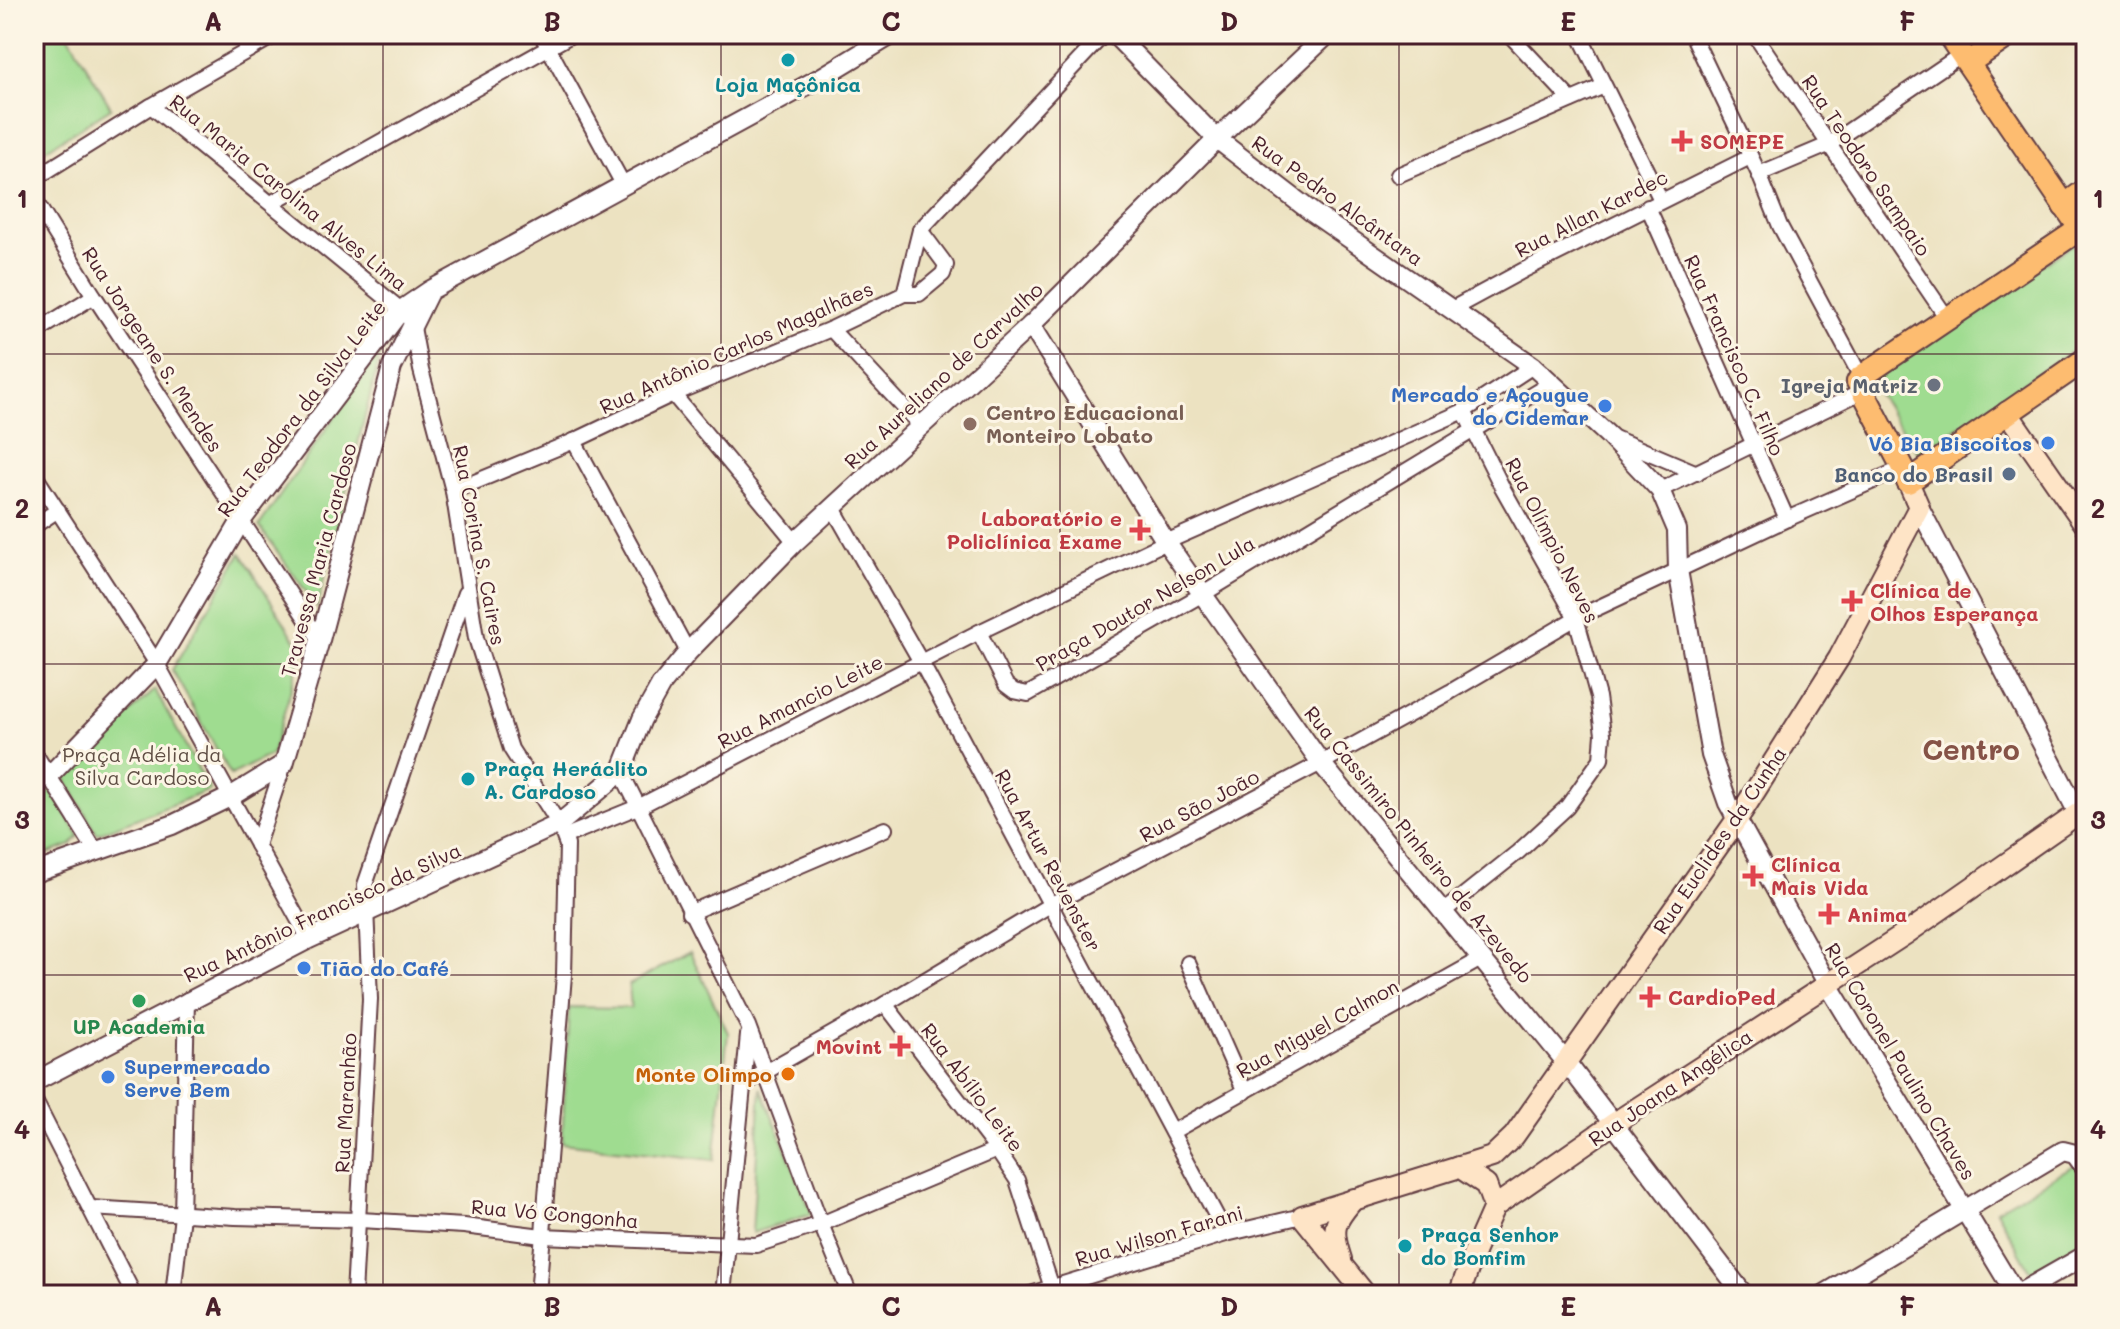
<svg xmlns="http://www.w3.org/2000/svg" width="2120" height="1329" font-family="Mali,sans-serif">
	<rect width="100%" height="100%" fill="#fcf5e5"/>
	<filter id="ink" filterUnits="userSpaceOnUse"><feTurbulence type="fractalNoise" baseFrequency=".0125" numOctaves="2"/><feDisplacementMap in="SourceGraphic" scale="16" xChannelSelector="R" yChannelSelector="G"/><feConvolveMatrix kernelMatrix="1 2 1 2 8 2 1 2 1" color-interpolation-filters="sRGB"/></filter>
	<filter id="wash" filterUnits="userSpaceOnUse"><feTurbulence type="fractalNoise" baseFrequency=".006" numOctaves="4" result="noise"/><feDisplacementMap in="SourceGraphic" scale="32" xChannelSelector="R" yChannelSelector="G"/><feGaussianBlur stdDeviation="1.8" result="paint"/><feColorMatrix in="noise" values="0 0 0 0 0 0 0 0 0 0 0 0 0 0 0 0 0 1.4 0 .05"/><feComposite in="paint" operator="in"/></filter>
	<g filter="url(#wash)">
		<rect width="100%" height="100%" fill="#ece2c1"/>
		<g fill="#9fdc90" stroke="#747e5e" stroke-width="2">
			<path d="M34,34H68L111,108L34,157Z"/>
			<path d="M2073,244L2086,263V341L1919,454L1870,382Z"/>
			<path d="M382,348L317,607L259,526Z"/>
			<path d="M241,553L302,651L272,754L231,775L172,670Z"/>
			<path d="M155,690L210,790L97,834L63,774Z"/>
			<path d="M38,789L53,792L79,836L71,845L34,859V791Z"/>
			<path d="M690,952L728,1033L714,1160L562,1143L569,1007L631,1008L629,985Z"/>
			<path d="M761,1088L812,1214L752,1233Z"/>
			<path d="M2078,1163L2086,1176V1244L2032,1274L1996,1210Z"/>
		</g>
	</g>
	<g filter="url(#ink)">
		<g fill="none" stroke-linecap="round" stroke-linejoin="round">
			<defs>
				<g id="minor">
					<path d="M541,34L624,186"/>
					<path d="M1509,34L1571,100"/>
					<path d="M1579,34L1661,200"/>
					<path d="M1692,34L1759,174L1780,226L1861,377"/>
					<path d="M1754,34L1947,318"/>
					<path d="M151,106L401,310L412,322L421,370L453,491L476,638L511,749L559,824L567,845L564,975L538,1295"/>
					<path d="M1759,174L1828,145L1962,54"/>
					<path d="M1398,175L1604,86"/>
					<path d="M34,179L151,106L277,34"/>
					<path d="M34,199L94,296L320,640"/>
					<path d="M271,203L573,34"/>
					<path d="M1648,207L1787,519"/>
					<path d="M904,294H919L943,274L946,265L920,230"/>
					<path d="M1452,309L1524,270L1750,157"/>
					<path d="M831,329L922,427"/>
					<path d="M34,333L94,296"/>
					<path d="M673,394L795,542"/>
					<path d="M1612,437L1697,473"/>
					<path d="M574,441L688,652"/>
					<path d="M34,474L157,664L309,939"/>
					<path d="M1660,490L1861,392"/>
					<path d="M453,491L574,441L673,394L831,329L904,294L920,230L1104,34"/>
					<path d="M833,508L921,662L1226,1234"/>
					<path d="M34,526L58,510"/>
					<path d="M979,632L1006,685L1014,691L1028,694L1203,594L1553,382"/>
					<path d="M34,752L95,850"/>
					<path d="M621,772L748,1026L821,1224L850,1295"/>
					<path d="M2078,813L2086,827"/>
					<path d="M566,836L640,806L979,632L1166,542L1464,411L1533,366"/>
					<path d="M257,845L284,764"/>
					<path d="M1444,911L1518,852L1567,807L1601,759L1603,734L1598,697L1576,618L1502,487L1464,411"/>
					<path d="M689,913L885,829"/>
					<path d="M1188,963L1245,1092"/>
					<path d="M885,1004L997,1150L1017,1180L1052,1288"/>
					<path d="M744,1084L885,1004L1050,905L1321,763L1450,692L1576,618L1787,519L1903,468"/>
					<path d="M34,1099L134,1295"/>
					<path d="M1172,1132L1481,959"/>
					<path d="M91,1208L235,1217L360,1220L464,1226L542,1236L756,1245L821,1224L997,1150"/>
					<path d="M173,1295L182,1215L187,1000"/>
					<path d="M354,1295L370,999L365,885L465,593"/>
					<path d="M723,1295L748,1035"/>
					<path d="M1027,1295L1226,1234L1302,1216"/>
				</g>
				<g id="tertiary">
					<path d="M1114,34L1217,139L1313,213L1533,366L1609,436L1660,490L1677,530L1678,570L1711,755L1728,803L1827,983L2016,1295L2086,1255"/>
					<path d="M1031,325L1166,542L1321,763L1566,1062L1744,1295"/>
					<path d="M1919,507L2078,813"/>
					<path d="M34,782L49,776L157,664L241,521L401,310L429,291L822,77L893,34"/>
					<path d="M34,873L172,825L230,797L284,764L320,640L392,367L428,294"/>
					<path d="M34,1082L309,939L559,824L621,772L642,719L661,685L688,652L795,542L1031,325L1217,139L1328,34"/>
					<path d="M1823,1295L2063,1151L2075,1154L2086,1169"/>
				</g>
				<g id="secondary">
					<path d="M2007,412L2086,526"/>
					<path d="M1459,1167L1486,1185L1494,1207"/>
					<path d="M1494,1207L1613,1124L1907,933L2086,808"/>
					<path d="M1341,1259C1331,1229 1333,1223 1354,1199"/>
					<path d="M1366,1295L1302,1216L1492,1157L1514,1136L1738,818L1839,658L1919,507L1908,482"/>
					<path d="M1459,1295L1475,1250L1494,1207"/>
				</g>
				<g id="primary">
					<path d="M1948,34L2086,237"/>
					<path d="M1968,63L2011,34"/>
					<path d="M2064,206L2086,190"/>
					<path d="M2080,229L1861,377L1858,382L1903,468L1908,482L2086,359"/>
				</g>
			</defs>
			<use href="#minor" stroke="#623c42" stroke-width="18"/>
			<use href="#tertiary" stroke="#623c42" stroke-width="22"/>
			<use href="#secondary" stroke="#623c42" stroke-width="24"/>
			<use href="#primary" stroke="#623c42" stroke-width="26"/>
			<use href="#minor" stroke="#fff" stroke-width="14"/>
			<use href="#tertiary" stroke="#fff" stroke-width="18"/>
			<use href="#secondary" stroke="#fee4c6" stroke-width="20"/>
			<use href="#primary" stroke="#fdbc70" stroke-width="22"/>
		</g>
	</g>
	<path fill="none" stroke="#4a1f2b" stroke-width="2" stroke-opacity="0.55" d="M383,34V1295M721,34V1295M1060,34V1295M1399,34V1295M1737,34V1295M34,354H2086M34,664H2086M34,975H2086"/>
	<g fill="#0f9aa8" stroke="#fcf5e5" stroke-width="3">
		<circle cx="788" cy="60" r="8"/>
		<circle cx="468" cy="779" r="8"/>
		<circle cx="1405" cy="1246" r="8"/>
	</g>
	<g fill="#e0444e" stroke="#fcf5e5" stroke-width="3">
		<path d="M1678 129h8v8h8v8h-8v8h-8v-8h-8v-8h8z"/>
		<path d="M1136 518h8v8h8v8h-8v8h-8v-8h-8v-8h8z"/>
		<path d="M1848 589h8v8h8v8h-8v8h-8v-8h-8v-8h8z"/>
		<path d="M1749 864h8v8h8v8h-8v8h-8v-8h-8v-8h8z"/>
		<path d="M1825 902h8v8h8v8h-8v8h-8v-8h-8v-8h8z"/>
		<path d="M1646 985h8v8h8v8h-8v8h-8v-8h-8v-8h8z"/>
		<path d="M896 1034h8v8h8v8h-8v8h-8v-8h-8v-8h8z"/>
	</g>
	<circle fill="#6b7280" stroke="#fcf5e5" stroke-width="3" cx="1934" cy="385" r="8"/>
	<g fill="#3f7fe0" stroke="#fcf5e5" stroke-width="3">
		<circle cx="1605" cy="406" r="8"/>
		<circle cx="2048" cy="443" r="8"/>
		<circle cx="304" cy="968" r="8"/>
		<circle cx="108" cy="1077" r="8"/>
	</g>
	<circle fill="#8d6e63" stroke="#fcf5e5" stroke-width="3" cx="970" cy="424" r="8"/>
	<circle fill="#5c6f8a" stroke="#fcf5e5" stroke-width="3" cx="2009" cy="474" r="8"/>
	<circle fill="#2e9e5b" stroke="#fcf5e5" stroke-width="3" cx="139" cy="1001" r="8"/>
	<circle fill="#e8710a" stroke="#fcf5e5" stroke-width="3" cx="788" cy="1074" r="8"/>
	<g text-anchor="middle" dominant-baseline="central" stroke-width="6" stroke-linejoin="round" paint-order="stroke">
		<g font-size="20" font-weight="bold" fill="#0d838f" stroke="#fcf5e5" text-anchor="start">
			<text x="788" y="84" text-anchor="middle">Loja Maçônica</text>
			<text x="484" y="768">Praça Heráclito<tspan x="484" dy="23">A. Cardoso</tspan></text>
			<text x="1421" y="1234">Praça Senhor<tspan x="1421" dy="23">do Bomfim</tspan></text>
		</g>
		<g font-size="20" font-weight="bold" fill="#be3a42" stroke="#fcf5e5" text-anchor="start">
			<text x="1700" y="141">SOMEPE</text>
			<text x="1122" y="518" text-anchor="end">Laboratório e<tspan x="1122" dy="23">Policlínica Exame</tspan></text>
			<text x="1870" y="590">Clínica de<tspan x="1870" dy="23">Olhos Esperança</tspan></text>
			<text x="1771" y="864">Clínica<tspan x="1771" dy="23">Mais Vida</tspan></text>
			<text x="1847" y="914">Anima</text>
			<text x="1668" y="997">CardioPed</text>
			<text x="882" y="1046" text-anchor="end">Movint</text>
		</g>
		<g font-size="20" fill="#4a1f2b" stroke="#fcf5e5">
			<text transform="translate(1867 165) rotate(56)">Rua Teodoro Sampaio</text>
			<text transform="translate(289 192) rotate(39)">Rua Maria Carolina Alves Lima</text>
			<text transform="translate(1338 200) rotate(36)">Rua Pedro Alcântara</text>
			<text transform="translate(1591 213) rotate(-27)">Rua Allan Kardec</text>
			<text transform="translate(736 347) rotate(-24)">Rua Antônio Carlos Magalhães</text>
			<text transform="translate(153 349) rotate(57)">Rua Jorgeane S. Mendes</text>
			<text transform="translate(1735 355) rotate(66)">Rua Francisco C. Filho</text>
			<text transform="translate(943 375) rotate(-43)">Rua Aureliano de Carvalho</text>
			<text transform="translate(301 408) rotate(-53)">Rua Teodora da Silva Leite</text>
			<text transform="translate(1553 540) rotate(63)">Rua Olímpio Neves</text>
			<text transform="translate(480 545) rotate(79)">Rua Corina S. Caires</text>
			<text transform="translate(318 560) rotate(-75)">Travessa Maria Cardoso</text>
			<text transform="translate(1145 603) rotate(-30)">Praça Doutor Nelson Lula</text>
			<text transform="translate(800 701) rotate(-27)">Rua Amancio Leite</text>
			<text transform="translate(1199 805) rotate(-28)">Rua São João</text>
			<text transform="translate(1719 840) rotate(-56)">Rua Euclides da Cunha</text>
			<text transform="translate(1419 844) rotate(51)">Rua Cassimiro Pinheiro de Azevedo</text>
			<text transform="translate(1049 860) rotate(62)">Rua Artur Revenster</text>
			<text transform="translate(322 912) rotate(-25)">Rua Antônio Francisco da Silva</text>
			<text transform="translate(1317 1028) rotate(-29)">Rua Miguel Calmon</text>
			<text transform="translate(1901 1061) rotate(59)">Rua Coronel Paulino Chaves</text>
			<text transform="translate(973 1087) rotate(53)">Rua Abílio Leite</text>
			<text transform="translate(1670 1087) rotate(-34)">Rua Joana Angélica</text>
			<text transform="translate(345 1103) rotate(-87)">Rua Maranhão</text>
			<text transform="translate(555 1213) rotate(5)">Rua Vó Congonha</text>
			<text transform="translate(1159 1235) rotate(-16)">Rua Wilson Farani</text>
		</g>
		<g font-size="20" font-weight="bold" fill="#5b616d" stroke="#fcf5e5" text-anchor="end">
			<text x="1918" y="385">Igreja Matriz</text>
		</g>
		<g font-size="20" font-weight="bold" fill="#366cbe" stroke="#fcf5e5" text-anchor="end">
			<text x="1589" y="394">Mercado e Açougue<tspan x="1589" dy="23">do Cidemar</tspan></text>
			<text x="2032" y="443">Vó Bia Biscoitos</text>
			<text x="320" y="968" text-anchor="start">Tião do Café</text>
			<text x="124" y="1066" text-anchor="start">Supermercado<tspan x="124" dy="23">Serve Bem</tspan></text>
		</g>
		<g font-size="20" font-weight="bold" fill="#785e54" stroke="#fcf5e5" text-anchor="start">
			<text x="986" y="412">Centro Educacional<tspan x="986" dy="23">Monteiro Lobato</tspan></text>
		</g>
		<g font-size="20" font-weight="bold" fill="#4e5e75" stroke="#fcf5e5" text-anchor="end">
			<text x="1993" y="474">Banco do Brasil</text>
		</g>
		<g font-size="20" fill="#5f4e44" stroke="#fcf5e5">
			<text x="142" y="754">Praça Adélia da<tspan x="142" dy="23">Silva Cardoso</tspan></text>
		</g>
		<g font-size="20" font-weight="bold" fill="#27864d" stroke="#fcf5e5">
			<text x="139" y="1026">UP Academia</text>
		</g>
		<g font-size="20" font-weight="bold" fill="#c56008" stroke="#fcf5e5" text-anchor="end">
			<text x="772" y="1074">Monte Olimpo</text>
		</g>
		<g font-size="28" font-weight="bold" fill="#865347" stroke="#fcf5e5">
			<text x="1971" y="749">Centro</text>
		</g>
	</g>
	<rect width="2120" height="1329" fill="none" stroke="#fcf5e5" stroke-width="88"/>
	<rect x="44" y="44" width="2032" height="1241" fill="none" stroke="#4a1f2b" stroke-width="3"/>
	<g font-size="26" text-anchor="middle" font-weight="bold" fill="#4a1f2b">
		<text x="213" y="31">A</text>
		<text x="552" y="31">B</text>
		<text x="891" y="31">C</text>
		<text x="1229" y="31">D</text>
		<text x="1568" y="31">E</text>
		<text x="1907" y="31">F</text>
		<text x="22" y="208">1</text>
		<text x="2098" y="208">1</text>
		<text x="22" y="518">2</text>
		<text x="2098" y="518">2</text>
		<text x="22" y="829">3</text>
		<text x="2098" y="829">3</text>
		<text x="22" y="1139">4</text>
		<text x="2098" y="1139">4</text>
		<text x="213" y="1316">A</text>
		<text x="552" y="1316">B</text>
		<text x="891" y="1316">C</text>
		<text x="1229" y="1316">D</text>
		<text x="1568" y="1316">E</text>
		<text x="1907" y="1316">F</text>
	</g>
</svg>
